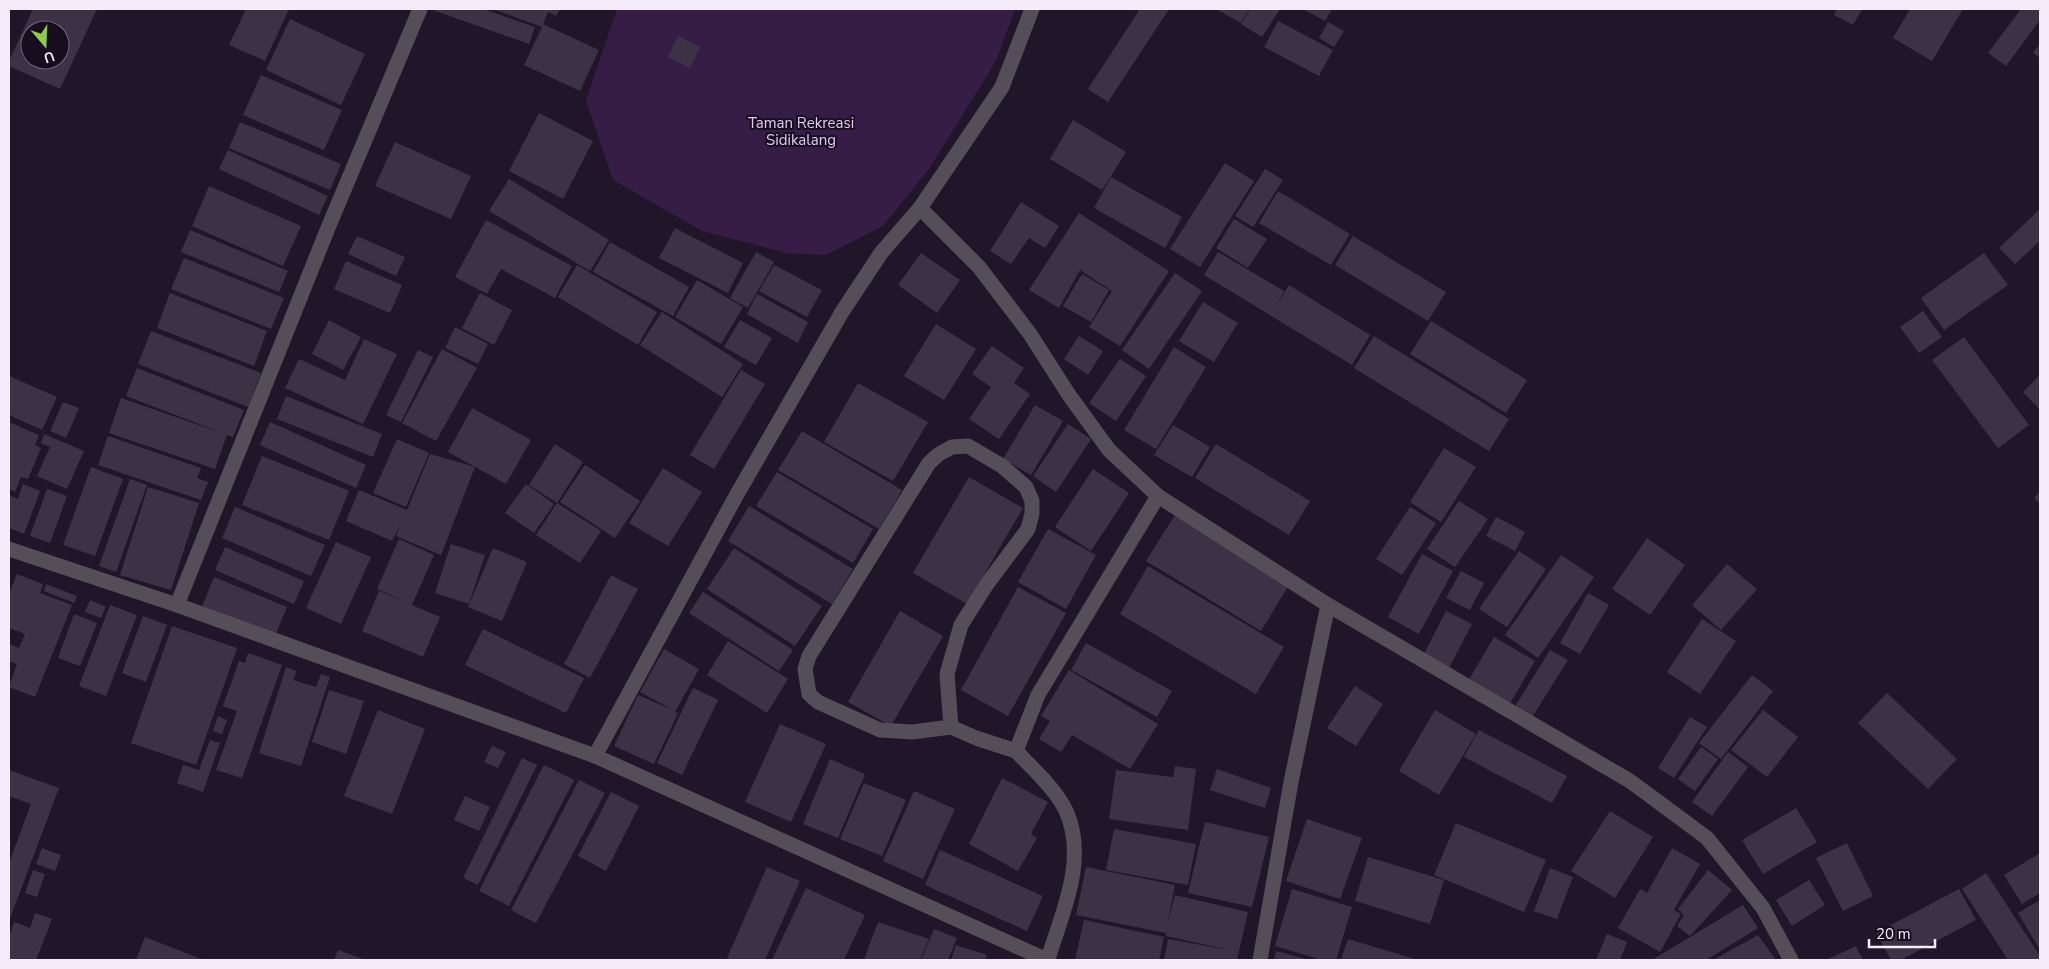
<svg xmlns="http://www.w3.org/2000/svg" width="2049" height="969" font-family="'Nunito Sans',sans-serif">
	<rect width="100%" height="100%" fill="#211629"/>
	<path fill="#361d45" d="M617,9H1015L996,61L929,169L883,226L826,255L787,253L702,231L613,180L586,101Z"/>
	<g fill="#3d3146" fill-rule="evenodd">
		<path d="M33,9H97L60,89L9,66V61ZM30,30H60V60H30Z"/>
		<path d="M246,9H289L265,61L229,45Z"/>
		<path d="M430,9H483L535,27L529,44Z"/>
		<path d="M493,9H560L556,16L548,12L543,24L599,50L580,91L524,65L542,27Z"/>
		<path d="M1140,9H1169L1108,102L1088,89Z"/>
		<path d="M1216,9H1249L1241,23Z"/>
		<path d="M1250,9H1280L1262,37L1241,24Z"/>
		<path d="M1303,9H1332L1325,21Z"/>
		<path d="M1837,9H1862L1853,25L1834,15Z"/>
		<path d="M1910,9H1963L1932,61L1893,38Z"/>
		<path d="M2021,9H2040V20L2006,66L1988,53Z"/>
		<path d="M290,19L365,54L341,105L266,70Z"/>
		<path d="M1278,21L1333,50L1319,76L1264,47Z"/>
		<path d="M1328,22L1344,31L1334,47L1319,38Z"/>
		<path d="M678,36L700,47L690,68L668,57Z"/>
		<path d="M2040,44V58L2033,53Z"/>
		<path d="M261,75L342,110L324,150L243,115Z"/>
		<path d="M539,113L593,141L563,199L509,171Z"/>
		<path d="M1073,120L1126,152L1102,190L1050,159Z"/>
		<path d="M240,122L341,164L330,190L229,148Z"/>
		<path d="M395,142L471,176L451,219L375,186Z"/>
		<path d="M228,150L328,196L319,215L219,169Z"/>
		<path d="M1225,163L1254,181L1200,267L1170,249Z"/>
		<path d="M1265,169L1283,180L1253,227L1235,216Z"/>
		<path d="M1111,177L1182,217L1165,248L1094,208Z"/>
		<path d="M509,179L609,240L590,271L489,211Z"/>
		<path d="M209,186L301,226L283,266L192,226Z"/>
		<path d="M1278,191L1350,234L1331,265L1259,223Z"/>
		<path d="M1021,202L1059,226L1045,248L1029,238L1011,264L990,251Z"/>
		<path d="M2040,209V241L2015,264L1999,248Z"/>
		<path d="M1079,213L1169,271L1120,346L1089,327L1112,291L1080,270L1059,308L1029,290Z"/>
		<path d="M1234,219L1267,239L1248,268L1216,248Z"/>
		<path d="M486,220L572,266L555,298L501,269L487,294L455,277Z"/>
		<path d="M675,228L743,263L728,293L659,258Z"/>
		<path d="M190,230L288,271L279,292L181,252Z"/>
		<path d="M357,236L405,257L396,276L348,254Z"/>
		<path d="M1353,236L1446,292L1428,321L1335,265Z"/>
		<path d="M610,242L689,287L673,316L593,272Z"/>
		<path d="M756,252L774,262L748,308L730,298Z"/>
		<path d="M1218,252L1284,291L1276,306L1289,285L1370,335L1352,365L1204,275Z"/>
		<path d="M921,253L960,280L937,313L898,285Z"/>
		<path d="M1984,253L2008,285L1944,330L1921,298Z"/>
		<path d="M184,258L284,298L271,329L171,289Z"/>
		<path d="M346,261L402,285L390,313L334,289Z"/>
		<path d="M577,265L657,312L638,345L558,297Z"/>
		<path d="M774,265L822,290L807,317L759,291Z"/>
		<path d="M1175,273L1202,291L1149,369L1122,350Z"/>
		<path d="M1082,274L1109,290L1091,322L1063,306Z"/>
		<path d="M697,280L743,307L721,344L675,317Z"/>
		<path d="M170,293L267,331L254,366L157,328Z"/>
		<path d="M480,293L512,310L494,345L462,328Z"/>
		<path d="M757,294L808,322L798,343L747,314Z"/>
		<path d="M1203,302L1238,323L1214,362L1179,341Z"/>
		<path d="M1923,311L1942,337L1919,353L1900,327Z"/>
		<path d="M662,312L743,364L722,397L640,345Z"/>
		<path d="M329,320L361,337L343,370L312,354Z"/>
		<path d="M740,320L772,338L756,365L724,347Z"/>
		<path d="M1431,321L1527,380L1506,413L1410,354Z"/>
		<path d="M936,324L976,349L944,400L904,376Z"/>
		<path d="M455,327L488,344L478,364L445,348Z"/>
		<path d="M151,331L261,373L248,407L138,364Z"/>
		<path d="M1079,336L1103,351L1088,375L1064,359Z"/>
		<path d="M1374,336L1509,419L1489,451L1354,368Z"/>
		<path d="M1964,337L2029,425L1998,448L1932,360Z"/>
		<path d="M364,339L397,354L363,424L285,388L299,359L345,380Z"/>
		<path d="M992,346L1024,368L1014,383L1030,394L999,439L969,419L991,387L972,374Z"/>
		<path d="M1174,347L1206,367L1156,449L1124,430Z"/>
		<path d="M442,349L477,368L436,441L402,423Z"/>
		<path d="M418,350L433,357L401,422L386,415Z"/>
		<path d="M1120,359L1146,376L1116,421L1089,403Z"/>
		<path d="M137,368L244,410L233,437L227,435L215,469L109,433L121,398L225,434L126,396Z"/>
		<path d="M741,370L765,384L714,469L690,455Z"/>
		<path d="M2040,375V410L2023,392Z"/>
		<path d="M9,376L57,397L42,430L9,415Z"/>
		<path d="M858,383L928,422L893,481L824,442Z"/>
		<path d="M286,396L382,434L373,457L277,419Z"/>
		<path d="M63,402L79,408L66,438L50,431Z"/>
		<path d="M1035,405L1063,421L1031,475L1003,459Z"/>
		<path d="M472,408L531,440L506,484L448,452Z"/>
		<path d="M9,422L39,435L35,445L41,448L28,479L21,477L15,492L9,489Z"/>
		<path d="M270,422L366,465L356,488L260,445Z"/>
		<path d="M1068,424L1091,439L1056,492L1033,476Z"/>
		<path d="M1173,425L1210,447L1192,477L1154,455Z"/>
		<path d="M802,431L902,490L879,529L778,470Z"/>
		<path d="M44,434L84,451L67,489L37,476L50,447L41,443Z"/>
		<path d="M108,436L201,468L197,478L208,482L201,500L98,465Z"/>
		<path d="M397,439L429,453L406,507L373,493Z"/>
		<path d="M555,444L583,462L557,503L529,485Z"/>
		<path d="M1216,444L1310,501L1289,535L1195,478Z"/>
		<path d="M1444,448L1476,467L1441,522L1410,502Z"/>
		<path d="M430,454L475,467L441,555L396,536L400,525L392,541L346,521L359,490L407,510Z"/>
		<path d="M262,456L349,491L329,540L242,505Z"/>
		<path d="M585,465L640,501L615,538L560,502Z"/>
		<path d="M91,467L123,479L95,556L63,545Z"/>
		<path d="M663,468L702,492L668,546L629,523Z"/>
		<path d="M1093,469L1129,493L1091,551L1055,527Z"/>
		<path d="M777,472L873,529L853,563L756,506Z"/>
		<path d="M969,477L1023,508L967,604L913,573Z"/>
		<path d="M130,479L147,485L116,572L99,566Z"/>
		<path d="M23,484L40,491L24,534L9,528V495L18,499Z"/>
		<path d="M526,484L554,504L534,533L505,513Z"/>
		<path d="M148,487L199,503L171,590L120,575Z"/>
		<path d="M47,489L67,496L50,543L30,536Z"/>
		<path d="M2040,491V504L2034,498Z"/>
		<path d="M1459,501L1488,519L1455,567L1427,549Z"/>
		<path d="M557,503L601,531L580,563L536,535Z"/>
		<path d="M749,506L853,569L832,604L728,541Z"/>
		<path d="M235,507L325,545L311,576L222,538Z"/>
		<path d="M1410,507L1436,523L1402,575L1376,559Z"/>
		<path d="M1175,515L1289,585L1261,631L1146,561Z"/>
		<path d="M1496,517L1525,532L1515,551L1486,536Z"/>
		<path d="M1048,529L1096,555L1066,609L1018,582Z"/>
		<path d="M1647,538L1685,565L1650,615L1612,589Z"/>
		<path d="M399,539L434,555L412,605L440,617L423,657L362,631L379,591L409,603L377,589Z"/>
		<path d="M336,542L371,557L341,624L306,608Z"/>
		<path d="M451,544L485,555L469,604L435,593Z"/>
		<path d="M225,547L304,581L294,604L215,570Z"/>
		<path d="M493,548L527,562L502,621L468,607Z"/>
		<path d="M734,548L822,606L795,646L707,589Z"/>
		<path d="M1519,551L1546,569L1507,627L1479,609Z"/>
		<path d="M1422,554L1453,571L1419,634L1388,617Z"/>
		<path d="M1561,555L1594,577L1538,658L1505,635Z"/>
		<path d="M1727,564L1757,589L1721,630L1692,605Z"/>
		<path d="M1148,566L1284,647L1256,694L1120,614Z"/>
		<path d="M1461,571L1484,583L1470,610L1446,598Z"/>
		<path d="M17,574L43,584L40,593L72,605L35,697L9,687L17,664L9,661V644L19,648L25,634L9,628V593Z"/>
		<path d="M611,575L638,589L590,678L564,664Z"/>
		<path d="M214,577L287,607L274,638L201,609Z"/>
		<path d="M46,584L77,596L74,603L44,591Z"/>
		<path d="M1018,587L1066,613L1008,716L961,690Z"/>
		<path d="M703,592L793,650L779,671L689,613Z"/>
		<path d="M1588,593L1609,605L1580,654L1560,643Z"/>
		<path d="M90,600L106,607L101,618L85,612Z"/>
		<path d="M110,605L137,615L106,696L79,686Z"/>
		<path d="M900,611L943,636L891,726L848,702Z"/>
		<path d="M1446,611L1472,624L1449,668L1423,656Z"/>
		<path d="M74,614L97,623L80,666L58,658Z"/>
		<path d="M143,616L167,625L146,682L122,673Z"/>
		<path d="M1702,619L1736,641L1700,694L1667,672Z"/>
		<path d="M172,626L237,648L196,765L131,743Z"/>
		<path d="M483,629L584,678L566,713L465,665Z"/>
		<path d="M1494,637L1535,661L1509,705L1468,681Z"/>
		<path d="M728,641L788,679L767,713L707,675Z"/>
		<path d="M1086,643L1172,691L1157,717L1071,670Z"/>
		<path d="M664,649L699,669L675,712L678,713L654,764L614,746L638,695L673,710L640,692Z"/>
		<path d="M1550,650L1568,660L1531,719L1514,708Z"/>
		<path d="M248,653L282,665L242,778L216,770L237,711L223,706L239,661L245,663Z"/>
		<path d="M286,667L297,671L293,680L316,687L321,674L330,677L301,766L259,753Z"/>
		<path d="M1069,670L1158,724L1130,769L1072,735L1061,752L1039,739L1050,721L1041,716Z"/>
		<path d="M1752,675L1773,691L1721,759L1699,743Z"/>
		<path d="M1355,686L1383,704L1356,746L1327,728Z"/>
		<path d="M693,688L718,700L682,775L657,763Z"/>
		<path d="M329,690L364,701L346,754L312,742Z"/>
		<path d="M1887,693L1957,759L1928,789L1858,723Z"/>
		<path d="M378,710L425,729L392,814L344,796Z"/>
		<path d="M1435,710L1476,734L1439,795L1399,771Z"/>
		<path d="M1763,710L1798,737L1767,777L1731,750Z"/>
		<path d="M218,716L227,720L222,734L213,731Z"/>
		<path d="M1690,717L1707,727L1674,778L1658,768Z"/>
		<path d="M780,724L826,744L791,822L745,802Z"/>
		<path d="M1479,730L1567,776L1552,803L1464,757Z"/>
		<path d="M210,740L220,743L203,792L177,783L183,765L199,770Z"/>
		<path d="M492,746L506,752L498,768L484,762Z"/>
		<path d="M1701,747L1718,759L1695,791L1678,779Z"/>
		<path d="M1728,752L1748,767L1712,816L1692,802Z"/>
		<path d="M522,758L537,765L478,885L463,878Z"/>
		<path d="M830,759L865,774L838,838L803,824Z"/>
		<path d="M544,765L574,780L509,906L479,891Z"/>
		<path d="M1175,766L1196,769L1188,830L1109,819L1116,770L1173,777Z"/>
		<path d="M1217,769L1271,788L1265,808L1210,790Z"/>
		<path d="M9,770L59,788L9,921V863L31,804L9,796Z"/>
		<path d="M1002,778L1048,802L1031,834L1037,838L1018,871L969,844Z"/>
		<path d="M579,780L605,793L536,923L511,910Z"/>
		<path d="M864,783L906,800L882,856L840,839Z"/>
		<path d="M914,791L955,809L923,879L883,861Z"/>
		<path d="M611,792L639,806L606,871L578,856Z"/>
		<path d="M465,796L490,807L479,831L454,820Z"/>
		<path d="M1796,808L1817,842L1763,874L1742,840Z"/>
		<path d="M1610,811L1653,837L1615,898L1571,871Z"/>
		<path d="M1307,819L1362,838L1340,899L1286,881Z"/>
		<path d="M1205,822L1269,837L1252,907L1188,893Z"/>
		<path d="M1456,823L1546,860L1524,912L1434,875Z"/>
		<path d="M1114,829L1196,844L1188,885L1106,870Z"/>
		<path d="M1847,843L1873,896L1843,911L1816,858Z"/>
		<path d="M42,848L61,855L55,871L36,864Z"/>
		<path d="M1672,848L1700,864L1674,910L1681,914L1660,952L1618,928L1640,889L1647,893Z"/>
		<path d="M940,850L1043,896L1027,931L925,885Z"/>
		<path d="M2040,853V893L2022,904L2004,875Z"/>
		<path d="M1368,857L1444,880L1430,924L1355,901Z"/>
		<path d="M767,867L800,881L765,960H733L727,958Z"/>
		<path d="M1086,867L1175,885L1167,927L1175,895L1248,912L1237,960H1164L1168,939L1234,951L1166,936V933L1076,915Z"/>
		<path d="M1550,868L1573,877L1557,919L1534,911Z"/>
		<path d="M33,870L45,874L37,897L25,893Z"/>
		<path d="M1708,870L1732,890L1690,936L1677,926L1684,915L1678,909Z"/>
		<path d="M1986,873L2040,956V960H2008L1962,889Z"/>
		<path d="M1809,880L1825,905L1792,926L1776,900Z"/>
		<path d="M806,888L865,915L844,960H772Z"/>
		<path d="M1292,889L1352,907L1336,960H1322L1275,946Z"/>
		<path d="M1959,889L1976,920L1901,960H1891L1876,933Z"/>
		<path d="M2040,900V950L2018,913Z"/>
		<path d="M1743,905L1758,928L1706,960H1652Z"/>
		<path d="M35,913L52,919L36,960H9V937L14,922L30,928Z"/>
		<path d="M1084,920L1164,937L1159,960H1075Z"/>
		<path d="M878,922L929,939L920,960H864Z"/>
		<path d="M934,929L957,938L948,960H921Z"/>
		<path d="M1607,934L1627,942L1620,960H1596Z"/>
		<path d="M1758,935L1776,960H1713Z"/>
		<path d="M145,937L204,960H136Z"/>
		<path d="M1348,939L1415,959V960H1341Z"/>
		<path d="M956,945L987,955L985,960H951Z"/>
		<path d="M1856,946L1863,960H1826Z"/>
		<path d="M338,950L366,960H334Z"/>
		<path d="M1276,951L1310,960H1274Z"/>
	</g>
	<g fill="none" stroke-linecap="round" stroke-linejoin="round">
		<g stroke="#534e58" stroke-width="15">
			<path d="M920,208L979,267L1030,334L1069,395L1109,450L1158,496L1328,605L1630,781L1707,838L1763,908L1791,960"/>
			<path d="M177,605L328,228L420,9"/>
			<path d="M951,727L912,732L880,730L818,702L809,694L805,669L809,656L929,463L939,454L952,447L968,446L1002,466L1026,487L1032,501V514L1028,529L987,584L961,625L947,674L951,727L976,738L1016,751"/>
			<path d="M595,756L736,496L842,312L881,253L920,208L1002,87L1032,9"/>
			<path d="M1048,959C1062,913 1087,861 1067,813C1057,790 1033,769 1016,751L1038,695L1158,496"/>
			<path d="M1260,960L1291,782L1328,605"/>
		</g>
		<path stroke="#534e58" stroke-width="15" d="M9,549L177,605L595,756L1047,960"/>
	</g>
	<g text-anchor="middle" dominant-baseline="central" stroke-width="4" stroke-linejoin="round" paint-order="stroke">
		<g font-size="15" fill="#e2caf4" stroke="#180d1f">
			<text x="801" y="123">Taman Rekreasi<tspan x="801" dy="17">Sidikalang</tspan></text>
		</g>
	</g>
	<rect width="2049" height="969" fill="none" stroke="#f4ecfa" stroke-width="20"/>
	<g transform="translate(45 45) rotate(161)"><circle r="24" fill="#180d1f" stroke="#706677"/>
	<path d="M0-4L9 19L0 12L-9 19Z" fill="#8ece43"/>
	<text y="-8" font-size="14" font-weight="bold" text-anchor="middle" fill="#f4ecfa">U</text>
	</g>
	<path d="M1869 939v8h66v-8" fill="none" stroke="#f4ecfa" stroke-width="2.5"/>
	<text x="1876" y="939" font-size="15" fill="#f4ecfa" stroke="#180d1f" stroke-width="4" paint-order="stroke">20 m</text>
</svg>
